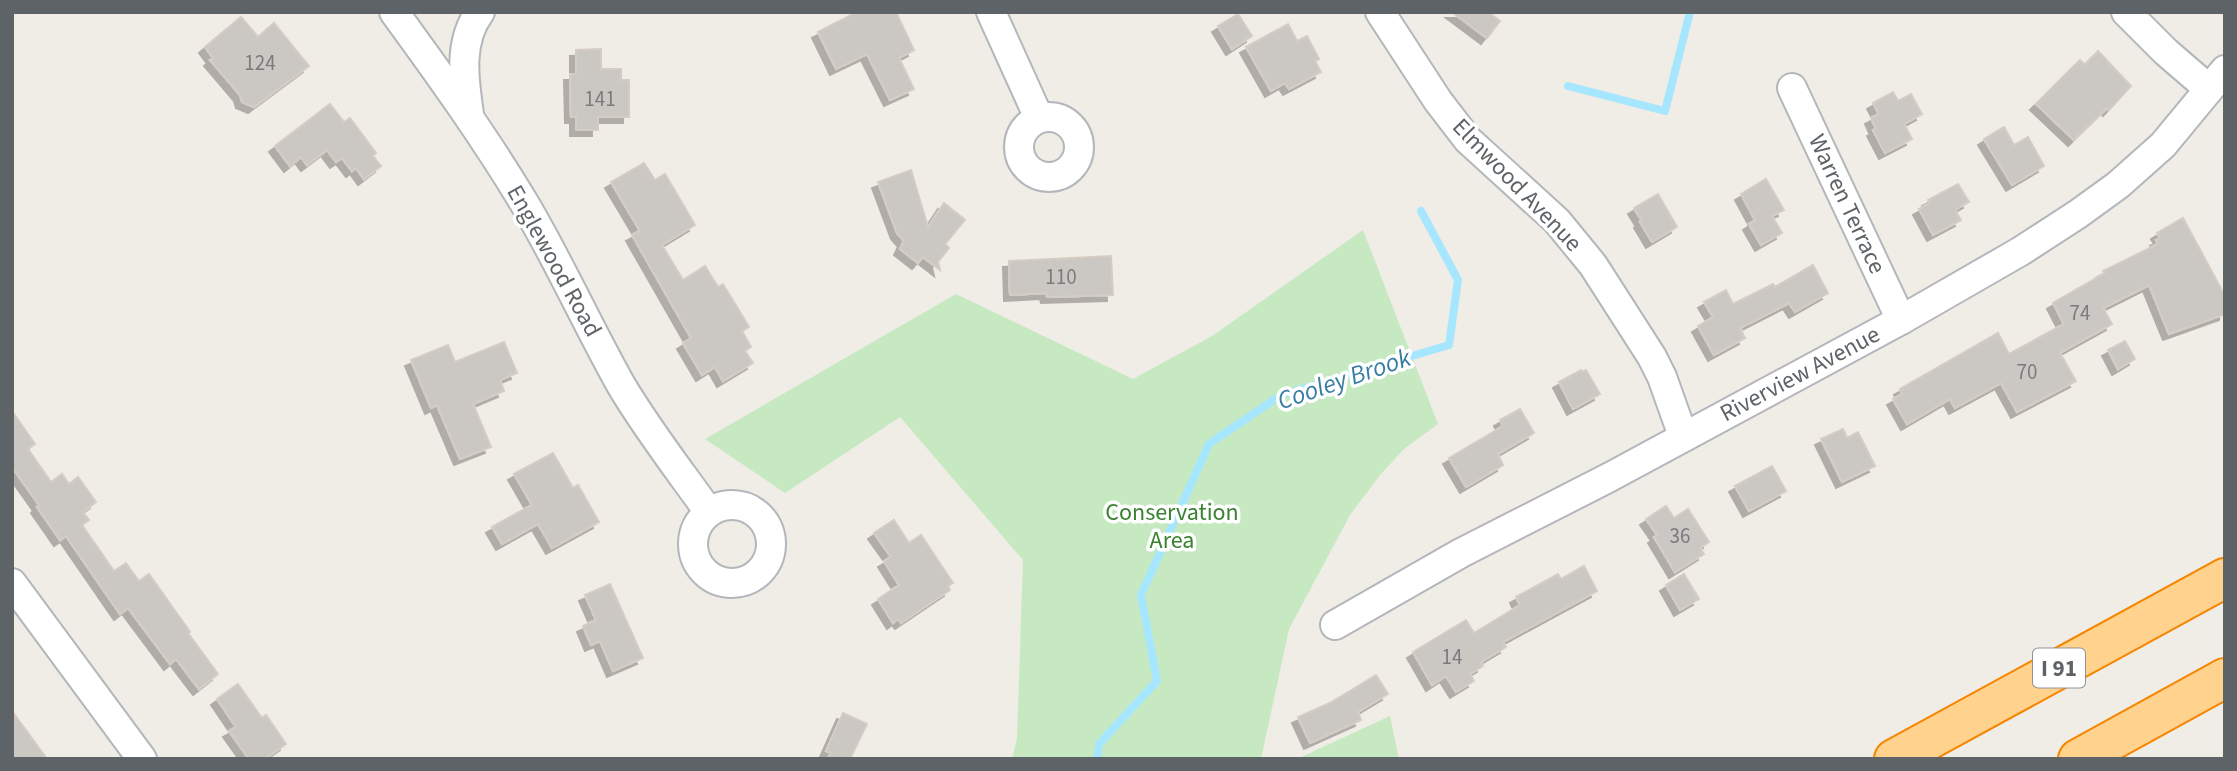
<svg xmlns="http://www.w3.org/2000/svg" width="2237" height="771" font-family="'Source Sans 3',sans-serif">
	<defs>
		<filter id="shadow"><feDropShadow dx="-6" dy="6" stdDeviation="0" flood-color="#0004"/></filter>
	</defs>
	<rect width="100%" height="100%" fill="#f0ece6"/>
	<g fill="#c7e9c2">
		<path d="M1363,230L1438,424L1404,449L1380,475L1350,515L1289,629L1261,759H1012L1017,738L1023,560L900,417L785,493L705,439L956,294L1133,379L1212,336Z"/>
		<path d="M1390,716L1399,759H1297Z"/>
	</g>
	<g fill="none" stroke-linecap="round" stroke-linejoin="round">
		<g stroke="#a7e6ff" stroke-width="8">
			<path d="M1568,86L1665,111L1690,12"/>
			<path d="M1097,759L1099,744L1157,681L1141,595L1209,444L1281,395L1449,345L1458,280L1421,211"/>
		</g>
	</g>
	<g fill="#cbc7c2" stroke="#d5cdc4" stroke-width="2" filter="url(#shadow)">
		<path d="M857,12H896L914,50L899,58L914,89L890,100L867,54L836,69L818,32Z"/>
		<path d="M1452,12H1488L1500,21L1487,38Z"/>
		<path d="M1238,14L1252,36L1232,49L1218,26Z"/>
		<path d="M241,17L258,37L274,23L309,66L254,107L242,102L240,95L210,60L213,58L205,47Z"/>
		<path d="M1288,24L1297,41L1307,36L1319,59L1315,61L1321,72L1289,89L1285,83L1271,91L1246,47Z"/>
		<path d="M601,49V69H621V80H629V117H598V130H576V117H571L570,74H576V50Z"/>
		<path d="M2098,51L2131,86L2109,110L2107,108L2074,140L2036,104L2080,60L2085,65Z"/>
		<path d="M1893,92L1898,101L1911,94L1922,114L1904,124L1912,139L1885,153L1873,130L1876,129L1871,118L1879,114L1873,103Z"/>
		<path d="M330,104L344,122L350,118L376,153L373,156L381,166L364,179L356,168L352,171L342,158L336,162L327,150L307,165L301,157L290,166L275,146Z"/>
		<path d="M2004,127L2014,145L2028,137L2044,166L2012,185L1984,139Z"/>
		<path d="M644,163L655,180L665,174L695,225L662,245L683,280L705,266L718,287L723,284L749,327L742,331L751,347L745,351L753,363L723,381L715,367L702,375L683,343L691,338L632,235L640,231L611,182Z"/>
		<path d="M911,170L928,227L944,203L965,220L945,244L949,248L938,262L940,270L923,257L918,263L900,249L904,241L897,233L878,182Z"/>
		<path d="M1766,179L1784,210L1772,216L1782,233L1761,245L1749,224L1755,220L1741,194Z"/>
		<path d="M1958,184L1969,202L1955,210L1961,220L1933,235L1919,209L1930,203L1928,200Z"/>
		<path d="M1658,194L1677,227L1652,242L1640,222L1642,221L1634,208Z"/>
		<path d="M2183,218L2225,296V314L2169,334L2149,285L2103,308L2112,324L2060,353L2076,381L2017,412L2001,383L1955,408L1950,399L1907,424L1893,399L1902,394L1900,389L1998,333L2009,354L2064,324L2053,303L2105,273L2103,271L2158,244L2156,240L2160,238L2157,233Z"/>
		<path d="M1111,256L1113,295L1047,297L1046,293L1010,295L1009,261Z"/>
		<path d="M1813,265L1828,293L1795,312L1789,303L1740,328L1745,338L1714,355L1698,326L1713,317L1704,302L1726,290L1733,304L1773,284L1775,287Z"/>
		<path d="M2125,341L2135,359L2118,369L2108,350Z"/>
		<path d="M504,342L517,373L500,380L504,391L473,404L491,447L460,459L437,405L431,408L411,360L448,345L455,362Z"/>
		<path d="M1581,370L1582,372L1586,370L1600,394L1573,409L1559,382Z"/>
		<path d="M1520,409L1534,433L1498,454L1503,465L1466,487L1449,458L1503,426L1500,420Z"/>
		<path d="M12,411L35,444L28,449L51,482L62,474L69,484L78,477L96,502L83,512L89,520L82,525L114,571L126,563L139,581L149,574L190,632L188,633L218,674L199,689L176,659L170,664L128,608L120,614L66,536L60,540L37,507L39,505L12,467Z"/>
		<path d="M1843,429L1847,438L1858,432L1875,466L1842,482L1821,439Z"/>
		<path d="M553,453L573,488L578,485L599,522L552,548L538,524L502,544L492,527L532,505L514,474Z"/>
		<path d="M1772,466L1786,491L1749,511L1735,486Z"/>
		<path d="M1666,506L1674,518L1688,509L1709,542L1700,548L1704,554L1675,572L1654,537L1657,535L1646,519Z"/>
		<path d="M894,520L909,543L921,535L953,583L948,586L950,590L901,623L898,619L893,623L878,599L899,585L884,561L891,557L874,533Z"/>
		<path d="M1584,566L1597,591L1503,642L1506,647L1481,662L1483,666L1470,674L1474,681L1456,692L1446,676L1432,685L1413,652L1466,620L1474,633L1520,605L1516,597L1558,574L1561,579Z"/>
		<path d="M1684,574L1699,599L1680,610L1666,585Z"/>
		<path d="M610,584L643,658L613,671L600,641L591,645L583,626L596,620L585,595Z"/>
		<path d="M1376,675L1388,694L1358,712L1361,720L1310,743L1298,717L1330,703Z"/>
		<path d="M238,684L262,718L266,715L286,744L265,759H249L229,731L236,727L217,699Z"/>
		<path d="M12,711L47,759H12Z"/>
		<path d="M843,713L867,724L850,759H828L831,753L826,751Z"/>
	</g>
	<g fill="none" stroke-linecap="round" stroke-linejoin="round">
		<defs>
			<g id="minor">
				<path d="M394,12C440,75 486,139 526,206C560,264 588,326 621,385C647,429 679,470 709,512"/>
				<path d="M991,12L1039,118"/>
				<path d="M1380,12L1438,101L1468,140L1557,221L1593,265L1652,357L1662,377L1683,436"/>
				<path d="M2126,12L2166,52L2209,89"/>
				<path d="M1792,88L1901,320"/>
				<path d="M469,114C464,80 458,41 480,12"/>
				<circle cx="1049" cy="147" r="30"/>
				<circle cx="732" cy="544" r="39"/>
				<path d="M12,583L142,759"/>
				<path d="M1335,625L1461,553L1610,477L1901,320L2021,251L2078,214L2118,185L2163,145L2225,70"/>
			</g>
			<g id="highway">
				<path d="M1894,759L2225,578"/>
				<path d="M2078,759L2225,678"/>
			</g>
		</defs>
		<use href="#minor" stroke="#b3b7bb" stroke-width="32"/>
		<use href="#highway" stroke="#f68500" stroke-width="42"/>
		<use href="#minor" stroke="#fff" stroke-width="28"/>
		<use href="#highway" stroke="#ffd28e" stroke-width="38"/>
	</g>
	<g text-anchor="middle" dominant-baseline="central" stroke-width="7" stroke-linejoin="round" paint-order="stroke">
		<g font-size="21" fill="#787c7e">
			<text x="260" y="63">124</text>
			<text x="600" y="99">141</text>
			<text x="1061" y="277">110</text>
			<text x="2080" y="313">74</text>
			<text x="2027" y="372">70</text>
			<text x="1680" y="536">36</text>
			<text x="1452" y="657">14</text>
		</g>
		<rect fill="#fff" stroke="#8e9295" stroke-width="2" x="2033" y="648.5" width="52" height="39" rx="5"/>
		<g font-size="23" font-weight="bold" fill="#5d6367">
			<text x="2059" y="668">I 91</text>
		</g>
		<g font-size="24" fill="#5d6367" stroke="#fff">
			<text transform="translate(1517 185) rotate(46)">Elmwood Avenue</text>
			<text transform="translate(1847 204) rotate(65)">Warren Terrace</text>
			<text transform="translate(554 261) rotate(61)">Englewood Road</text>
			<text transform="translate(1800 374) rotate(-28)">Riverview Avenue</text>
		</g>
		<g font-size="24" fill="#398230" stroke="#fff">
			<text x="1172" y="512">Conservation<tspan x="1172" dy="28">Area</tspan></text>
		</g>
		<g font-size="26" font-style="italic" fill="#397da4" stroke="#fff">
			<text transform="translate(1344 379) rotate(-19)">Cooley Brook</text>
		</g>
	</g>
	<rect width="2237" height="771" fill="none" stroke="#5d6367" stroke-width="28"/>
</svg>
